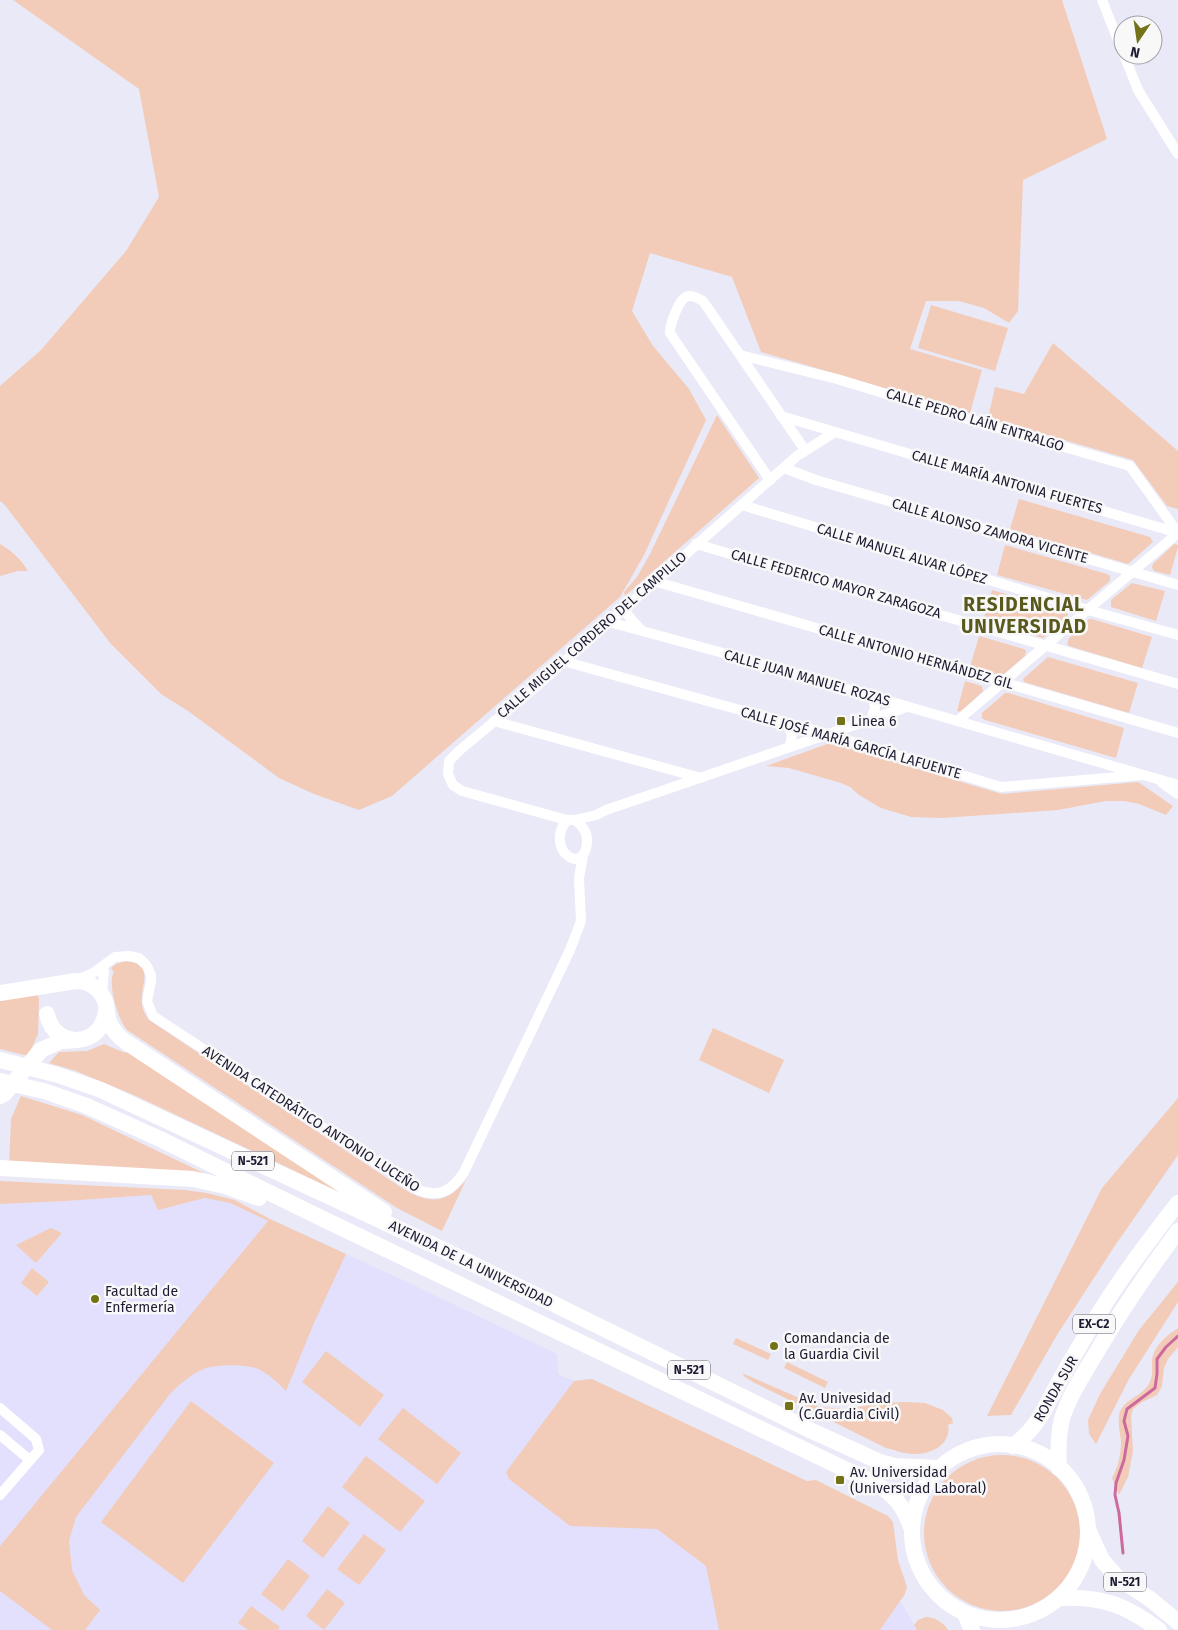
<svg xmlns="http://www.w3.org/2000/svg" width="1178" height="1630" font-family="'Fira Sans',sans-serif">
	<rect width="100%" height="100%" fill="#eae9f7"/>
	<path fill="#e2e0fd" d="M151,1195L158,1210L205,1198L230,1203L268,1221L270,1219L405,1281L557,1354L558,1374L574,1381L592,1379L882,1569L917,1630H0V1204L66,1201Z"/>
	<g fill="#f2ccb8">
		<path d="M13,0H1062L1107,139L1023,180L1018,311L1009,323L984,308L959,301H926L910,349L982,370L970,413L761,352L732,277L650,253L632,311L653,346L689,389L706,420L644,555L620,597L392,796L359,810L314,794L279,778L188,711L161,694L111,644L4,504L0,501V386L41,350L126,251L159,197L139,89Z"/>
		<path d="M931,305L1008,328L995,371L918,348Z"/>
		<path d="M1053,343L1178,451V509L1167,506L1133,460L988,418L995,387L1024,394Z"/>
		<path d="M717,415L759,478L625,596L624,592L637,577L650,554Z"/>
		<path d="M1019,499L1150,537L1153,542L1128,564L1010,529Z"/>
		<path d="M0,544C12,551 21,559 28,571H18L0,576Z"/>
		<path d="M1174,544L1178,545V547L1170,575L1154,571L1152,567L1153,564Z"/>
		<path d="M1005,545L1107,574L1110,576V581L1087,600L997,575Z"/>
		<path d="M1132,583L1165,591L1156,621L1111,607V600Z"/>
		<path d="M992,590L1064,611L1067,612L1068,617L1043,638L983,621Z"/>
		<path d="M1089,619H1092L1152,637L1142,668L1069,646L1067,644L1069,638Z"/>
		<path d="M979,636L1024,649L1026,651L1025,656L1004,674L1000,675L970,667Z"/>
		<path d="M1048,657L1138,683L1129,713L1024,682L1023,679Z"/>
		<path d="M965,681L982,686L983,691L961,712L957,711Z"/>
		<path d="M1005,693H1009L1124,728L1116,758L985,720L982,718V713Z"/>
		<path d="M830,743L1002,794L1138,782L1173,806L1166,815L1139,804L1124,801H1106L1058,810L942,818L911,817L881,808L859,795L850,787L841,783L789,768L766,766Z"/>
		<path d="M125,961C156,964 140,984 142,1002C142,1009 145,1014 149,1020L402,1188C428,1204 446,1205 466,1180L442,1231L397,1208L127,1030C118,1020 107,983 114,972L111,968L116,964Z"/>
		<path d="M37,994L39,999L38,1034L28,1056L0,1049V999Z"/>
		<path d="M713,1028L784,1060L769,1093L699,1060Z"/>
		<path d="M104,1044L125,1053L127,1051L335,1187L337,1191L136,1096L76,1071L49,1063L59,1052L87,1051Z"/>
		<path d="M21,1096L82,1115L208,1175L9,1165L11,1119Z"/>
		<path d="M1178,1098V1155L1114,1247L1057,1335L1011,1415L987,1416L1102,1188Z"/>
		<path d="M0,1181L185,1190L207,1193L235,1200L270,1219L346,1254L314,1323L286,1391C278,1383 269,1374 258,1369C247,1364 216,1364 204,1369C191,1374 180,1384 170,1394L76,1517L69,1541L72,1570L84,1595L100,1610L85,1630H52L0,1591V1546L268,1221L230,1203L205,1198L158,1210L151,1195L66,1201L0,1204Z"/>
		<path d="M51,1228L62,1233L36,1263L16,1245Z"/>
		<path d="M32,1268L49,1282L37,1296L21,1283Z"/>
		<path d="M1178,1282V1302L1129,1379L1096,1444L1089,1434L1088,1420L1100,1394L1139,1330Z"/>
		<path d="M1178,1328V1347L1168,1359L1164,1368L1162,1386L1157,1395L1142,1402L1133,1409L1131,1416L1133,1451L1128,1477L1119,1495L1112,1478C1118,1467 1121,1455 1121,1441C1120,1433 1118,1424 1119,1415C1122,1400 1141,1397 1148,1385C1153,1378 1152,1372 1152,1363C1152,1347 1166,1336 1178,1328Z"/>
		<path d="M736,1338L771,1354L768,1360L733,1344Z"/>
		<path d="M326,1351L384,1395L360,1427L302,1382Z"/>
		<path d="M787,1362L828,1382L825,1388L784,1368Z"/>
		<path d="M742,1373L820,1407L846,1409L881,1403L907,1402L925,1403L943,1410L952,1418L953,1423L948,1425C952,1444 931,1455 914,1454C904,1454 895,1450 886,1448L753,1382L745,1377Z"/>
		<path d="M592,1379L807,1481L816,1480L888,1516L893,1522L898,1560L907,1587L904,1596L900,1601L880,1630H719L706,1566L657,1529L570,1526L509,1479L506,1472L574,1381Z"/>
		<path d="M191,1401L274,1463L183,1583L101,1522Z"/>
		<path d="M403,1408L461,1453L437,1484L378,1439Z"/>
		<circle cx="1002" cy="1533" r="78"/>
		<path d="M366,1456L425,1501L400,1532L342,1487Z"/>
		<path d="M328,1506L350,1523L323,1558L302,1541Z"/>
		<path d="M364,1534L386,1550L359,1585L337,1569Z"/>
		<path d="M288,1559L310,1576L283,1611L261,1594Z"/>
		<path d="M327,1589L345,1603L324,1630L306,1616Z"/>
		<path d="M251,1606L280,1627L278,1630H248L238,1623Z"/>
		<path d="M926,1617C936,1618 943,1622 948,1630H917L914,1625L918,1620Z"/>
	</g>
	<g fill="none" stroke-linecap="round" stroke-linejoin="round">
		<path stroke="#cc6a9d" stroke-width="3" d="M1123,1553L1119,1513L1115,1495L1116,1483L1124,1460L1128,1436L1124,1421L1127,1409L1155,1388L1157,1374V1359L1166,1347L1178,1336"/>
		<g stroke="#fff" stroke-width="10">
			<path d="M1102,0L1123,53"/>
			<path d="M1124,55L1138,90L1178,154"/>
			<path d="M740,355L837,379L981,423L1130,466L1178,533L957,721"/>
			<path d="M781,416L1178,533"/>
			<path d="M835,432L797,456L531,691L460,750L449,761L448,774L453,785L462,791L567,820H575L596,815L606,810L907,707"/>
			<path d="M784,468L816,480L1178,585"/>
			<path d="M770,480L670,333C670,324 673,319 676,311C683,295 688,292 703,301L805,450"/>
			<path d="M742,505L1088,610L1178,635"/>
			<path d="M696,544L1178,684"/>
			<path d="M654,581L1178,733"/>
			<path d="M624,608L630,618L641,630"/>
			<path d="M609,622L723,653L1178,785"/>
			<path d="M563,661L827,734L1001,787L1142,775"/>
			<path d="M871,720L875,708L873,697"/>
			<path d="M494,721L701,778"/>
			<path d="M786,723L792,734L790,747"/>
			<path d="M1162,783L1178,794"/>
			<path d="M567,820C544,848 583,878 587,843C588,833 583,826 575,820"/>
			<path d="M102,967L104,971L102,995"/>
			<path d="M76,980L93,973L115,957L129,956L139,958L147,966L151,975V981L147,1001L153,1016L418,1190C439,1198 452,1191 464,1172L570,950L581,921L579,878L583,856"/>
			<path d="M0,1408L36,1439L39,1450L0,1495"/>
			<path d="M0,1435L30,1460"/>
		</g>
		<g stroke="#fff" stroke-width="16">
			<path d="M1088,1529L1102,1560L1118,1578L1150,1599L1178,1622"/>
			<path d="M1060,1598C1102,1596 1126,1605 1159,1630"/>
		</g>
		<g stroke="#fff" stroke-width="16">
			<path d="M0,993L76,981C90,981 102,990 106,1004C107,1011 107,1018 110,1024C114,1032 119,1037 126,1042L384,1212"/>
			<path d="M47,1014C54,1050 102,1048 106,1011"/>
			<path d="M0,1060L58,1075L101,1090L446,1251L812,1431L880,1462L894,1466L938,1468"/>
			<path d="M0,1081L44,1091L87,1106L160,1139L321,1218L878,1485C896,1496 904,1508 911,1527"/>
			<path d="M0,1096L4,1094L41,1050L61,1041L77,1040"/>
			<path d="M0,1168L193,1179L225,1186L259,1198"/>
			<circle cx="1000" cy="1532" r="88"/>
			<path d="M1013,1446C1039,1426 1044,1409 1059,1382C1074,1355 1090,1328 1106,1302C1128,1268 1153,1235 1178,1203"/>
			<path d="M1059,1468C1058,1451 1058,1435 1062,1419C1069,1396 1083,1375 1095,1355C1120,1312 1148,1271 1178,1231"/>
			<path d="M965,1614L972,1630"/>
		</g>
	</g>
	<g fill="#747217" stroke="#f8f8f8" stroke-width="2">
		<rect x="836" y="716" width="10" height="10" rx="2.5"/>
		<circle cx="95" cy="1299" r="5"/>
		<circle cx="774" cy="1346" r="5"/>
		<rect x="784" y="1401" width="10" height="10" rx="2.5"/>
		<rect x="835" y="1475" width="10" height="10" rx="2.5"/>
	</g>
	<g text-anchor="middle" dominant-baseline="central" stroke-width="5" stroke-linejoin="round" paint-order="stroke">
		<g fill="#f8f8f8" stroke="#5f5d6d" stroke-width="1">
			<rect x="232" y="1151.5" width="42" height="19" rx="4"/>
			<rect x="1073" y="1314.5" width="42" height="19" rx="4"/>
			<rect x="668" y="1360.5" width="42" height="19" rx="4"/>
			<rect x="1104" y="1572.5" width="42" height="19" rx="4"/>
		</g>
		<g font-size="12" font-weight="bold" fill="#1d1a32">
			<text x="253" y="1161">N-521</text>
			<text x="1094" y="1324">EX-C2</text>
			<text x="689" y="1370">N-521</text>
			<text x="1125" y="1582">N-521</text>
		</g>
		<g font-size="14" fill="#1d1a32" stroke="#f8f8f8">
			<text transform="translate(975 420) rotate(17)">CALLE PEDRO LAÍN ENTRALGO</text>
			<text transform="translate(1007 482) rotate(16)">CALLE MARÍA ANTONIA FUERTES</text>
			<text transform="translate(990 531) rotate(16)">CALLE ALONSO ZAMORA VICENTE</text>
			<text transform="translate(902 554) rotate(17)">CALLE MANUEL ALVAR LÓPEZ</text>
			<text transform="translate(836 584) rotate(16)">CALLE FEDERICO MAYOR ZARAGOZA</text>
			<text transform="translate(592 635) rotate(-41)">CALLE MIGUEL CORDERO DEL CAMPILLO</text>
			<text transform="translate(916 657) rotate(16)">CALLE ANTONIO HERNÁNDEZ GIL</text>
			<text transform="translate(807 678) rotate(16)">CALLE JUAN MANUEL ROZAS</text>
			<text transform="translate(851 743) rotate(16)">CALLE JOSÉ MARÍA GARCÍA LAFUENTE</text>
			<text transform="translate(311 1119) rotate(33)">AVENIDA CATEDRÁTICO ANTONIO LUCEÑO</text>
			<text transform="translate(471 1264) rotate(26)">AVENIDA DE LA UNIVERSIDAD</text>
			<text transform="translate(1056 1389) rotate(-60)">RONDA SUR</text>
		</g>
		<g font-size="14" fill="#1d1a32" stroke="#f8f8f8" text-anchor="start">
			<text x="851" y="721">Linea 6</text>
			<text x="105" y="1291">Facultad de<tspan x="105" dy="16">Enfermería</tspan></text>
			<text x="784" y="1338">Comandancia de<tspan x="784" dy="16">la Guardia Civil</tspan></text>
			<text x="799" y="1398">Av. Univesidad<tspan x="799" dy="16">(C.Guardia Civil)</tspan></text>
			<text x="850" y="1472">Av. Universidad<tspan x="850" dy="16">(Universidad Laboral)</tspan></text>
		</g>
		<g font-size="19" font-weight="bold" letter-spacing="1" fill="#59591e" stroke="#f8f8f8">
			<text x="1024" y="604">RESIDENCIAL<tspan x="1024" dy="22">UNIVERSIDAD</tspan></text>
		</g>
	</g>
	<g transform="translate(1138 40) rotate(193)"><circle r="24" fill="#f8f8f8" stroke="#a09fa9"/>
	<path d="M0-4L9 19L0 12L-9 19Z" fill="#747217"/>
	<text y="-8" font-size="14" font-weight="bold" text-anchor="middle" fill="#1d1a32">N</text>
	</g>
</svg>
